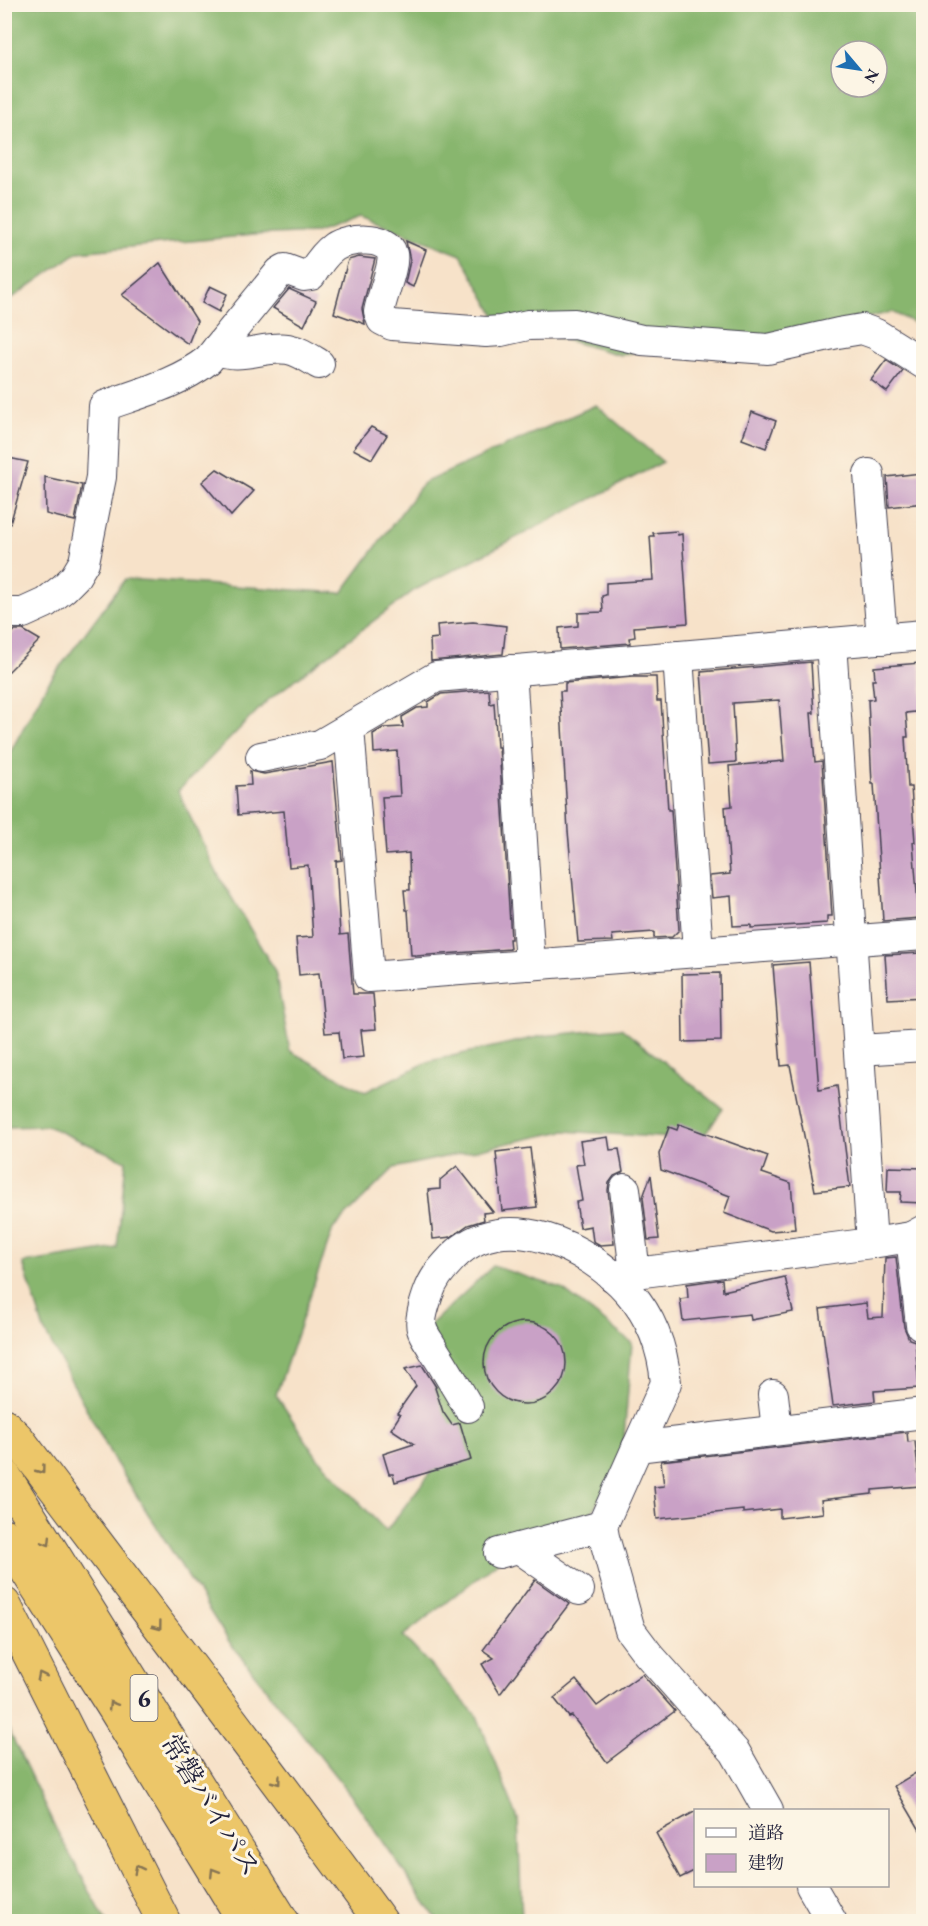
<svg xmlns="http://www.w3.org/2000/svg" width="928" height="1926" font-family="'EB Garamond','Noto Serif JP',serif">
	<rect width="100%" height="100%" fill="#fcf5e5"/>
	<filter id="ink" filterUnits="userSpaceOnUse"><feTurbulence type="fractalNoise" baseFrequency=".0167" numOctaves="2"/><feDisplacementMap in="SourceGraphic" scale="12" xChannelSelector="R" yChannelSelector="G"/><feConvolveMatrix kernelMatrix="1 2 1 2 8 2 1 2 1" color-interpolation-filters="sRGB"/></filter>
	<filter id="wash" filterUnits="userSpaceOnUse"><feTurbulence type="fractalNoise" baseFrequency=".008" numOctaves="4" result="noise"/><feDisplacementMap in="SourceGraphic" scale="24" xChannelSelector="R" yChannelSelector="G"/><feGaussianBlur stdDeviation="1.35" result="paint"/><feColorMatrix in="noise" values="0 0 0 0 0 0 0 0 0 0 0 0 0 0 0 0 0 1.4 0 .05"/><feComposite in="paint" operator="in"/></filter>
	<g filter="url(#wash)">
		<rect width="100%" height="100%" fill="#f7e2c9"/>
		<g fill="#88b66e" stroke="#556c54" stroke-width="1.5" fill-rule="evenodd">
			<path d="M5,5H923V327L892,312L747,346L717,337L620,355L498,321L461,255L361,216L317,232L253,235L78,252L5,303ZM841,51H877V87H841Z"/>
			<path d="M596,405L663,462L415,590L267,701L178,791L216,871L275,971L290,1051L365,1092L430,1061L542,1036L621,1028L723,1109L701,1140L564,1131L394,1168L333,1229L276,1395L317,1457L386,1531L443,1456L429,1326L493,1266L561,1288L632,1343L622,1461L571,1547L513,1550L403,1636L477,1716L518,1819L522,1921H438L353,1798L230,1643L114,1460L44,1330L23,1263L117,1248L126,1161L47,1126L5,1127V762L46,686L125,579L342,593L423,483Z"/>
			<path d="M5,1722L56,1829L106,1921H5Z"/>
		</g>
		<g id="blocks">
			<g fill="#c9a1c6">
				<path d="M406,241L426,250L413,287L405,283L410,261Z"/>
				<path d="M359,257L375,259L362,309L365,324L334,313L348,260Z"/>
				<path d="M160,263L197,321L188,344L122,295Z"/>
				<path d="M210,286L227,294L219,312L202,303Z"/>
				<path d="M289,289L316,301L304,326L273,308Z"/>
				<path d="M886,360L903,371L887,392L871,380Z"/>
				<path d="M752,412L776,421L766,448L742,439Z"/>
				<path d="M371,427L387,435L372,459L353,449Z"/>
				<path d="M4,457L28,462L10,524L4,523Z"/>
				<path d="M217,469L254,491L231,516L202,482Z"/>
				<path d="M921,473L924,503L889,507L887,477Z"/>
				<path d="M45,477L82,485L75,521L46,514Z"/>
				<path d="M677,531L678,535L682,534L688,623L634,627L635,637L629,638L630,643L560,649L559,628L578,626V613L603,612L602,596L606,595V583L653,580L650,536H654L653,533Z"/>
				<path d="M473,622L506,626L503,654L431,661L430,639L438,638L437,625Z"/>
				<path d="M15,630H23L40,640L4,676V643Z"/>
				<path d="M811,662L814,713H811L815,762L822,761L832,916H827V923L751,928V925L733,926L731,896L712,898L710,876L730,874L725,807L732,806L729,766L784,761L779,700L733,703L736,762L708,764L701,672Z"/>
				<path d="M920,663L924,711L906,713L908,737H905L908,787H911L913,815L915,842H913L919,918L883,921L874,784H872L868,700L874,699L872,680H875L874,667Z"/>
				<path d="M632,677H656L657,701H661L668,810H671L679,930L672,937L654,938V932L612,935L613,941L578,942L568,831L560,691H565V683Z"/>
				<path d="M489,690L490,704L494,703L497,747H499L511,939H509L510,949L416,956V955H411L408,910H406L404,890H410L409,853L386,855L382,797L400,796L397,751L374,753L373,734L383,728L403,727L402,717L417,708L428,707V702L441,694Z"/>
				<path d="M333,762L342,860L336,861L340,935L348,934L353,994H373L376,1029L361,1030L364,1057L342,1059L339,1032L325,1033L319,973L299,975L296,938L313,937L308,865L289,867L284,811L238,815L236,786L251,785L250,771L264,774Z"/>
				<path d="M921,953L924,997L888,999L885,955Z"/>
				<path d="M809,962L819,1090L837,1086L850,1187L815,1191L790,1065L781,1066L773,965Z"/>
				<path d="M720,973L721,1041L683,1042L682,974Z"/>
				<path d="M679,1124L768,1156L762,1173L791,1183L795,1229L771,1231L724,1213L730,1196L661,1170L659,1154L669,1127L677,1130Z"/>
				<path d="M608,1137L610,1150L619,1149L623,1172L614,1176L609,1183L608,1190L614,1244L600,1245L593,1241L591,1226L580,1228L576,1202L582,1201L576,1165L584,1164L580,1141Z"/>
				<path d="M530,1148L537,1207L502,1211L496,1152Z"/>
				<path d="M457,1166L493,1212L483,1213L484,1220L468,1225L451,1237L433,1239L428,1190L440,1189V1180Z"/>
				<path d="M888,1167L924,1168V1203L900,1202L901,1192H887Z"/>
				<path d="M651,1175L659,1239L648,1240L643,1197Z"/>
				<path d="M896,1257L904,1327L909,1339L915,1341L919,1388L874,1391L875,1401L833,1406L820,1309L866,1303L868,1318L883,1317L885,1258Z"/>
				<path d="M785,1277L793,1312L751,1320L750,1314L683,1321L680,1299L688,1298L687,1284L722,1279L723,1291Z"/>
				<circle cx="525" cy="1363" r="41"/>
				<path d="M422,1365L436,1387L435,1388L443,1412L452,1425L460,1423L471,1460L395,1482L393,1474H389L383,1454L414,1444L391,1429L400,1415L397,1413L416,1386L405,1369Z"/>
				<path d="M907,1432L908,1442L915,1441L920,1486L872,1490V1494L821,1500L823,1513L780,1518V1509L743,1513V1510L657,1519L654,1487L664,1486L661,1461Z"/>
				<path d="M535,1580L569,1604L500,1694L482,1664L494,1658L483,1650Z"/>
				<path d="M642,1674L675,1711L607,1762L572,1716L569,1717L554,1698L576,1680L597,1706Z"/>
				<path d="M924,1768V1837L894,1786Z"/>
				<path d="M696,1811V1870L680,1878L656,1833Z"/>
			</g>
		</g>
	</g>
	<g filter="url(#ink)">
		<use href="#blocks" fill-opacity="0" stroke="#423f50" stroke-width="1.5"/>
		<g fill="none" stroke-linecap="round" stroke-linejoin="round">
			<defs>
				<g id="minor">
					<path d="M217,349C239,361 264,345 288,349C299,351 309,358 319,364"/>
					<path d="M869,474L882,639"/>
					<path d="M4,613H23L45,603L64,588L75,577L84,562L101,477L104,406C140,393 177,384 208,360L280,272L285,269L304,276L311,275C317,265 324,254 334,247C347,238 387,234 392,254C395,265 381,298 379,312L382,320L392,325L486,332L501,331L528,325L575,324L642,340L768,349L838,333L862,329L876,334L924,364"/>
					<path d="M831,643L872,1243"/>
					<path d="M678,656L698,952"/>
					<path d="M511,670L530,965"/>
					<path d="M349,728L369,977L924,935"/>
					<path d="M261,757L320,745L436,677L924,635"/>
					<path d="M859,1050L924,1046"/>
					<path d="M625,1189L635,1273"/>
					<path d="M911,1237L921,1325L924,1324"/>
					<path d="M612,1276L872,1243L911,1237L924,1230"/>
					<path d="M773,1395L777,1430"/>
					<path d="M468,1407C457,1388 445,1368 433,1349C430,1343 424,1336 422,1329C419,1320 425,1303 428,1294C434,1277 441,1270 453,1257C504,1205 589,1247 629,1292C652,1318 663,1349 666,1383L602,1526L604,1537L630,1630L648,1654L735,1752L768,1810"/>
					<path d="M637,1447L924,1413"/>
					<path d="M519,1548L579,1590"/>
					<path d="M499,1553L602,1526"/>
					<path d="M811,1886L832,1922"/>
				</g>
				<g id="highway">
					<path d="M4,1425L18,1439C139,1600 262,1759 381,1922"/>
					<path d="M4,1475L283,1922"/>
					<path d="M4,1535L114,1708L245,1922"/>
					<path d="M4,1604L164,1922"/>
				</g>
			</defs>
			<use href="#minor" stroke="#423f50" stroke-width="32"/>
			<use href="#highway" stroke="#423f50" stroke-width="35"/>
			<use href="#minor" stroke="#fff" stroke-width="30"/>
			<use href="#highway" stroke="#ecc669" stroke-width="33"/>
		</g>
		<defs><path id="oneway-chevron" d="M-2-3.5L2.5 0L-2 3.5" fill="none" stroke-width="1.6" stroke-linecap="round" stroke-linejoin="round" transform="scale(1.5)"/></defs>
		<g stroke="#877452">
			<use href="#oneway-chevron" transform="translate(41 1470) rotate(53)"/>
			<use href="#oneway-chevron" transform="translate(47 1542) rotate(58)"/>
			<use href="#oneway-chevron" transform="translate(158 1626) rotate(53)"/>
			<use href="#oneway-chevron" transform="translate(41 1676) rotate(-117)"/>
			<use href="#oneway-chevron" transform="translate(112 1705) rotate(-122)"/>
			<use href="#oneway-chevron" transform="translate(277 1781) rotate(53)"/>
			<use href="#oneway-chevron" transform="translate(138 1869) rotate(-117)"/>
			<use href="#oneway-chevron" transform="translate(214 1872) rotate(-122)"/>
		</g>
	</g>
	<g text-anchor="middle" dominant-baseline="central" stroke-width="6" stroke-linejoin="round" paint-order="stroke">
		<rect fill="#fcf5e5" stroke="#63616e" stroke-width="1.5" x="130.5" y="1675" width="27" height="46" rx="4.5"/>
		<g font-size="26" font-weight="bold" fill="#22223b">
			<text x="144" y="1698">6</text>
		</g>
		<g font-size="27" fill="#22223b" stroke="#fcf5e5">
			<text transform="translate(211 1805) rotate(58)">常磐バイパス</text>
		</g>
	</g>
	<rect width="928" height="1926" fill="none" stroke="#fcf5e5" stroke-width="24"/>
	<rect x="694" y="1809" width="195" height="78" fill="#fcf5e5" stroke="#a5a1a1" stroke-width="1.5"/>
	<rect x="706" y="1828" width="30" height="9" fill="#ffffff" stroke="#a5a1a1" stroke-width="1.5"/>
	<text x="748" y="1839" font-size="18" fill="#22223b">道路</text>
	<rect x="706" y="1854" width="30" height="18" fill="#c9a1c6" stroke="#a5a1a1" stroke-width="1.5"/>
	<text x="748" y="1869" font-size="18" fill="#22223b">建物</text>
	<g transform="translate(859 69) rotate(119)"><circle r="28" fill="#fcf5e5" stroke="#a5a1a1" stroke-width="1.5"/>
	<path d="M0-4.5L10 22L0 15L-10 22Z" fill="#1f6fb2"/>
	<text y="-9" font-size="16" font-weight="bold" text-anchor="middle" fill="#22223b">N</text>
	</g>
</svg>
